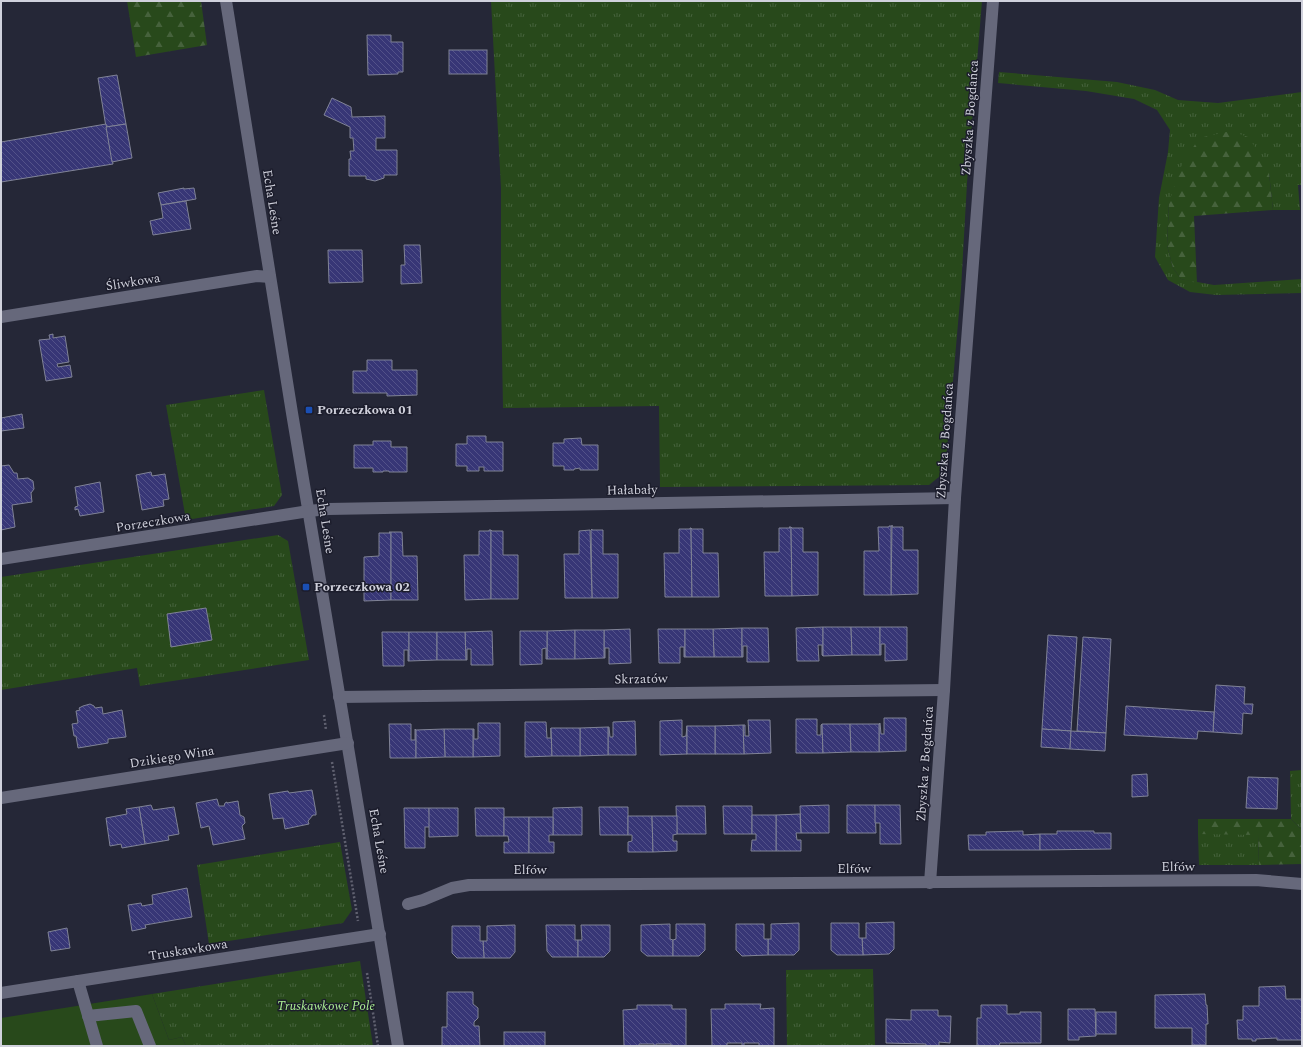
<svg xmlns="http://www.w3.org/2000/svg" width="1303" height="1047" font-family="Spectral,serif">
	<defs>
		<pattern id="grass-tufts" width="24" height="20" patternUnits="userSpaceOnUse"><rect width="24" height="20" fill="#28491b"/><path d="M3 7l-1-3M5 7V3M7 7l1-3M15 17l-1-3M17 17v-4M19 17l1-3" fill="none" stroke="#46623c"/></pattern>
		<pattern id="forest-firs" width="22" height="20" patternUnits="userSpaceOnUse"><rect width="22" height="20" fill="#28491b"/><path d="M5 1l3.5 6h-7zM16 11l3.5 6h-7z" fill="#46623c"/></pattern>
		<pattern id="building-back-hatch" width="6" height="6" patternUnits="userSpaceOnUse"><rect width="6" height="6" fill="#373676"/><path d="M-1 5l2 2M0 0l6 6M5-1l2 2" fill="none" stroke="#535289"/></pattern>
	</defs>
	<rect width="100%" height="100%" fill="#252737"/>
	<g fill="url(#grass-tufts)">
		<path d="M491,1H982L967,183L961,289L945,472L929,485L660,487L659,406L503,408L501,297V188Z"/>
		<path d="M999,72L1117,82L1155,90L1178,100L1218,103L1302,92V185H1298L1300,210H1273L1269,173L1169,203L1167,245L1173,268L1181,279L1214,285L1302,279V293L1216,295L1190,292L1168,280L1155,257L1159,198L1168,152L1170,130L1157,110L1134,99L1086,91L998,83Z"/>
		<path d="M264,390L282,495L274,506L186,520L166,405Z"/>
		<path d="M278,535L288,541L309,660L140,686L137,668L1,690V577Z"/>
		<path d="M1302,770V830L1291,819L1290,771Z"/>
		<path d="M1198,834H1258L1259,865H1199Z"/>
		<path d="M340,842L352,910L343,923L209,944L197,865Z"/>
		<path d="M360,961L373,1046H186L182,1037L169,1040L152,994Z"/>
		<path d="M873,969L875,1046H787L786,970Z"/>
	</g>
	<g fill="url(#forest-firs)">
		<path d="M127,1H201L207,45L136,57Z"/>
		<path d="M1231,131L1248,137L1264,160L1269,173L1273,210L1194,216L1197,283L1181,279L1173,268L1167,245L1169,203L1179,170L1199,138Z"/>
		<path d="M1198,819H1291L1302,830V864L1259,865L1258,835L1198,834Z"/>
	</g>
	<path fill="#28491b" d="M152,994L169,1040L182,1037L186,1046H1V1018Z"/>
	<g fill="url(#building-back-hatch)" stroke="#808396">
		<path d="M367,35H391V42H403V72H398V74L368,75Z"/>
		<rect x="449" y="50" width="38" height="24"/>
		<path d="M117,75L126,124L106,127L98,78Z"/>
		<path d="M332,98L351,107L352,117L385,116V138H376V150H397V175H384V178L375,181L366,179V176H349V159H351L350,151H354L353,138H350V127L324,115Z"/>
		<path d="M106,124L113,164L1,182V142Z"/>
		<path d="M126,124L132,158L112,162L106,127Z"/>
		<path d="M184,188V189L194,188L196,199L161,205L158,193Z"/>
		<path d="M186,201L191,229L153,235L150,221L163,218L161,205Z"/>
		<path d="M404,245H420L422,283L401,284V265H405Z"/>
		<path d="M328,250H362L363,282L329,283Z"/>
		<path d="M53,334V338L65,336L69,362L57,364L58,367L70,365L72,377L46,381L39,340L50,339L49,335Z"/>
		<path d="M367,360H392V370H417V395L387,396V393H353V371H367Z"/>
		<path d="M22,414L24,428L1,431V418Z"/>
		<path d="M467,436H486V442H503V471H484V467H479V471H467V466H456V444H467Z"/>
		<path d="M581,438L582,445H598V470H580V468L574,469V470H564V466H553V443H564V439Z"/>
		<path d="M373,441H391V447H407V472H389V471H383V472H373V468H354V445H373Z"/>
		<path d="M9,465L14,473H17L18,479L28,478L33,481L34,489L31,493L32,502L12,505L15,527L1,530V466Z"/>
		<path d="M151,472L152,476L165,474L169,499L163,500L164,506L142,510L136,475Z"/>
		<path d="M100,482L104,512L80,516L78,509L75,510V507L78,506L75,487Z"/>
		<path d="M892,525V527H903V550H918V594L891,595Z"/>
		<path d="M889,526H891V595H864V551H879L878,527H889Z"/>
		<path d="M789,527H791L792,596H765L764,552H779V528H790Z"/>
		<path d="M791,527L792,528H803V552H818V595L792,596Z"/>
		<path d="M690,528H691L692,597H665L664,553H679V529H690Z"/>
		<path d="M691,528L692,529H703V553H718L719,597H692Z"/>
		<path d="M592,529V530H603V554H618V598H592L591,530Z"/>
		<path d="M489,530H491V599L465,600L464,555H479V531H489Z"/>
		<path d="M491,530L492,531H503V555H518V599H491Z"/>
		<path d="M590,530L592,598H565L564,554H579V531Z"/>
		<path d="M389,532H391V600L364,601V557L379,556V533H390Z"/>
		<path d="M391,532H402L403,556H417L418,600H391Z"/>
		<path d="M206,608L212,640L171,647L167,614Z"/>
		<path d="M823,627V656L822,655V645H818L819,661H797L796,628Z"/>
		<path d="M823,627H851L852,655L823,656Z"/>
		<path d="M851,627H880V655H852Z"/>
		<path d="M880,627H907V660L885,661V644H881V655H880Z"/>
		<path d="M742,628V657H714L713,629Z"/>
		<path d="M742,628H768L769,662H747V646H743V657H742Z"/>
		<path d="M630,629L631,663L609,664V648H605V658H604V630Z"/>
		<path d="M658,629H685V657H684V647H680V663H659Z"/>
		<path d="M685,629H713L714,657H685Z"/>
		<path d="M575,630V659H547V631Z"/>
		<path d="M575,630H604V658L575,659Z"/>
		<path d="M492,631L493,665H471V649H467V660H466L465,632Z"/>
		<path d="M520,631H547V659H546V648L542,649V664L520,665Z"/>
		<path d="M382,632H409V661H408V650H404V666H383Z"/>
		<path d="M409,632H437V660L409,661Z"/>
		<path d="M437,632H465L466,660H437Z"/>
		<path d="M1048,635L1077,637L1071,731L1042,729Z"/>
		<path d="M1083,637L1111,639L1106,733L1077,731Z"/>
		<path d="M1216,685L1245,687L1244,704H1253L1252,714L1243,713L1242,734L1213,732Z"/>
		<path d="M90,704L94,706L95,708L102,707L103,714L122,710L126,737L108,739V743L78,748L76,736H74L72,724L78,723L76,711L80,710L79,708L83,706Z"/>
		<path d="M1126,706L1214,712L1213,732L1198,731L1197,739L1124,735Z"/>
		<path d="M884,718H906V751L879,752V724L880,723L881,734H884Z"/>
		<path d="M796,719H817V735H821V725L822,724L823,753H796Z"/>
		<path d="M682,720V737L686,736L687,726V754L660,755V721Z"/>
		<path d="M748,720H770L771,753L744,754L743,725H745V736H749Z"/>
		<path d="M635,721L636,755H608V727H609L610,737H613V722Z"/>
		<path d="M525,722H546L547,738H551V728L552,756L525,757Z"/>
		<path d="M478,723H500V756L473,757V729H474V739H478Z"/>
		<path d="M389,724H411V740H415V729L416,730V758H390Z"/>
		<path d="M822,724H850L851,752L823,753Z"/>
		<path d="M850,724H879V752H851Z"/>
		<path d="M743,725L744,754H715V726Z"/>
		<rect x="687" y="726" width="28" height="28"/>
		<path d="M608,727V755L580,756V728Z"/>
		<path d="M551,728H580V756H552Z"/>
		<path d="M444,729H473V757H445Z"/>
		<path d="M444,729L445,757L416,758V730Z"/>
		<path d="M1042,729L1071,731L1070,749L1041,747Z"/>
		<path d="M1071,731L1106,733L1105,751L1070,749Z"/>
		<path d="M1147,774L1148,796L1132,797V775Z"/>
		<path d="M1248,777L1278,778L1277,809L1246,808Z"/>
		<path d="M312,790L316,812V815H313L308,821L309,824L285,829L283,818L273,819L269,794L288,791L289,793Z"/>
		<path d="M217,799L219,806H224L225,803L227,802V803L238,801L240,815L244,817L245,823L242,826L245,839L213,845L209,826L201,828L196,803Z"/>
		<path d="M151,805L153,810L174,807L179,834L168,836L169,840L145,844L139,807Z"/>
		<path d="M829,805V833H801L800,806Z"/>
		<path d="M847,805H875L876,833H847Z"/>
		<path d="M875,805H900L901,844H880V823H875Z"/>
		<path d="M676,806H705L706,834H677Z"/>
		<path d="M723,806H752V834H724Z"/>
		<path d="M139,807L145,844L122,848L121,844L110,846L106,818L127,814L126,809Z"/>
		<path d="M582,807V835H553V808Z"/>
		<path d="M599,807H628V835H600Z"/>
		<path d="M404,808H429L430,827H425V848H405Z"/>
		<path d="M429,808H458V836L429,837Z"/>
		<path d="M475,808H504V836H476Z"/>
		<path d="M800,814L801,833H796L797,840H801V851H776V815Z"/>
		<path d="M752,815H776V851H751L752,840H756V834H752Z"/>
		<path d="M628,816H652L653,852H628V842L632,841V835H628Z"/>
		<path d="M652,816H677V834L673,835V841H677V851L653,852Z"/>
		<path d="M504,817H529V853H504V842H509L508,836H504Z"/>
		<path d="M529,817H553V835H549V842H554V853H529Z"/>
		<path d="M1023,831V835L1040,834V850H969L968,835H986V832Z"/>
		<path d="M1057,831H1094V833H1111V849L1040,850V834H1057Z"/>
		<path d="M187,888L192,917L145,925L146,928L132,931L128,905L141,903L142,906L153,904L152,895Z"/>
		<path d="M894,922V949L889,954L863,955L862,938H866V923Z"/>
		<path d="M799,923V950L794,955H768V939H771V924Z"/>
		<path d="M831,923H859V938H862L863,955H837L831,950Z"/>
		<path d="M670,924V939L673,940V956H647L641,951V925Z"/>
		<path d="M676,924H705V950L699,956H673V940L676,939Z"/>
		<path d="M736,924H764V939H768V955L742,956L736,950Z"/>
		<path d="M515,925V952L510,958H484L483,941H487V926Z"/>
		<path d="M546,925H575V940H578V957H552L547,951Z"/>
		<path d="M581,925H610V951L604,957H578V940H582Z"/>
		<path d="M452,926H480V941H483L484,958H457L452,953Z"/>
		<path d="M67,928L70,948L51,951L48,932Z"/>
		<path d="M1285,986L1286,999H1302V1040H1277V1038L1256,1039V1041H1252V1039H1238L1237,1020H1243V1006H1259V987Z"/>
		<path d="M447,992H473V1004L478,1008V1018L474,1022V1026H479L480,1046H442V1027H447Z"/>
		<path d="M1205,994L1206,1005H1207L1208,1024H1206V1045H1192V1028H1155V995Z"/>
		<path d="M725,1004H761L760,1009L774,1008V1046H759V1043H744V1046H742V1043H727V1046H712L711,1009H725Z"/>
		<path d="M637,1005H672V1009H686V1046H671V1044H656V1046H654V1044H639V1046H624L623,1010L637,1009Z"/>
		<path d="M981,1005H1007V1014H1020V1012H1041V1043H1000L999,1046H977V1018H981Z"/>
		<path d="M1068,1009H1095L1096,1036L1079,1037V1040H1068Z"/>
		<path d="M911,1010H938V1016H951L950,1043L939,1042V1046H926V1044L886,1043V1019L911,1020Z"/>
		<rect x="1096" y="1012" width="20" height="22"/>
		<rect x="504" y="1032" width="41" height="14"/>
	</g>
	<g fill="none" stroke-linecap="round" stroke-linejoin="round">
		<g stroke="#606170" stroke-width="2.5" stroke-dasharray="2 2" stroke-linecap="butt">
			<path d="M324,715L326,730"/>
			<path d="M332,762L358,921"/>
			<path d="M367,973L378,1046"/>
		</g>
		<g stroke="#66687b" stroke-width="12">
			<path d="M226,1L292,413L398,1046"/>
			<path d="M1,317L257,276L270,277"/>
			<path d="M1,559L309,511L328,509L955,498"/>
			<path d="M339,697L944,690"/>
			<path d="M1,798L348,743"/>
			<path d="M930,883L944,690L955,498L993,1"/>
			<path d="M408,904L423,900L452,888L469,885L1256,880L1302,884"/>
			<path d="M78,981L97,1046"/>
			<path d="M1,993L380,934"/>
			<path d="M88,1016L136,1011L150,1046"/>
		</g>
	</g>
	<g fill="#1a4fb4" stroke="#1c1d2c" stroke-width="1.5">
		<rect x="305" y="406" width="8" height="8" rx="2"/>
		<rect x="302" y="583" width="8" height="8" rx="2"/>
	</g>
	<g text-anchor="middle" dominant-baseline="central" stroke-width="3" stroke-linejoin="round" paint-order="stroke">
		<g font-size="13" fill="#d0d1dc" stroke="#1c1d2c">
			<text transform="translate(970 118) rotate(-86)">Zbyszka z Bogdańca</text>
			<text transform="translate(272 202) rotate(81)">Echa Leśne</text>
			<text transform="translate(133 282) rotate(-9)">Śliwkowa</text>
			<text transform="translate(945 441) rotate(-86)">Zbyszka z Bogdańca</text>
			<text transform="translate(632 490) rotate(-1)">Hałabały</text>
			<text transform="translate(325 521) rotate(81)">Echa Leśne</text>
			<text transform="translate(153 522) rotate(-9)">Porzeczkowa</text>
			<text transform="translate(641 679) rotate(-1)">Skrzatów</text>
			<text transform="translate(172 757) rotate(-9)">Dzikiego Wina</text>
			<text transform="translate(925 764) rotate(-86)">Zbyszka z Bogdańca</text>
			<text transform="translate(379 841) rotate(80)">Echa Leśne</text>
			<text x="1178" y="867">Elfów</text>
			<text x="854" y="869">Elfów</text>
			<text x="530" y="870">Elfów</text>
			<text transform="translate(188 950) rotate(-9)">Truskawkowa</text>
		</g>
		<g font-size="13" font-weight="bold" fill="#d0d1dc" stroke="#1c1d2c" text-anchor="start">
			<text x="317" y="410">Porzeczkowa 01</text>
			<text x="314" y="587">Porzeczkowa 02</text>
		</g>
		<g font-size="13" font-style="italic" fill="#abed92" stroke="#1c1d2c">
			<text x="326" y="1006">Truskawkowe Pole</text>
		</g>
	</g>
	<rect width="1303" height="1047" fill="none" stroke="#d0d1dc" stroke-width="4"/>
</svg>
